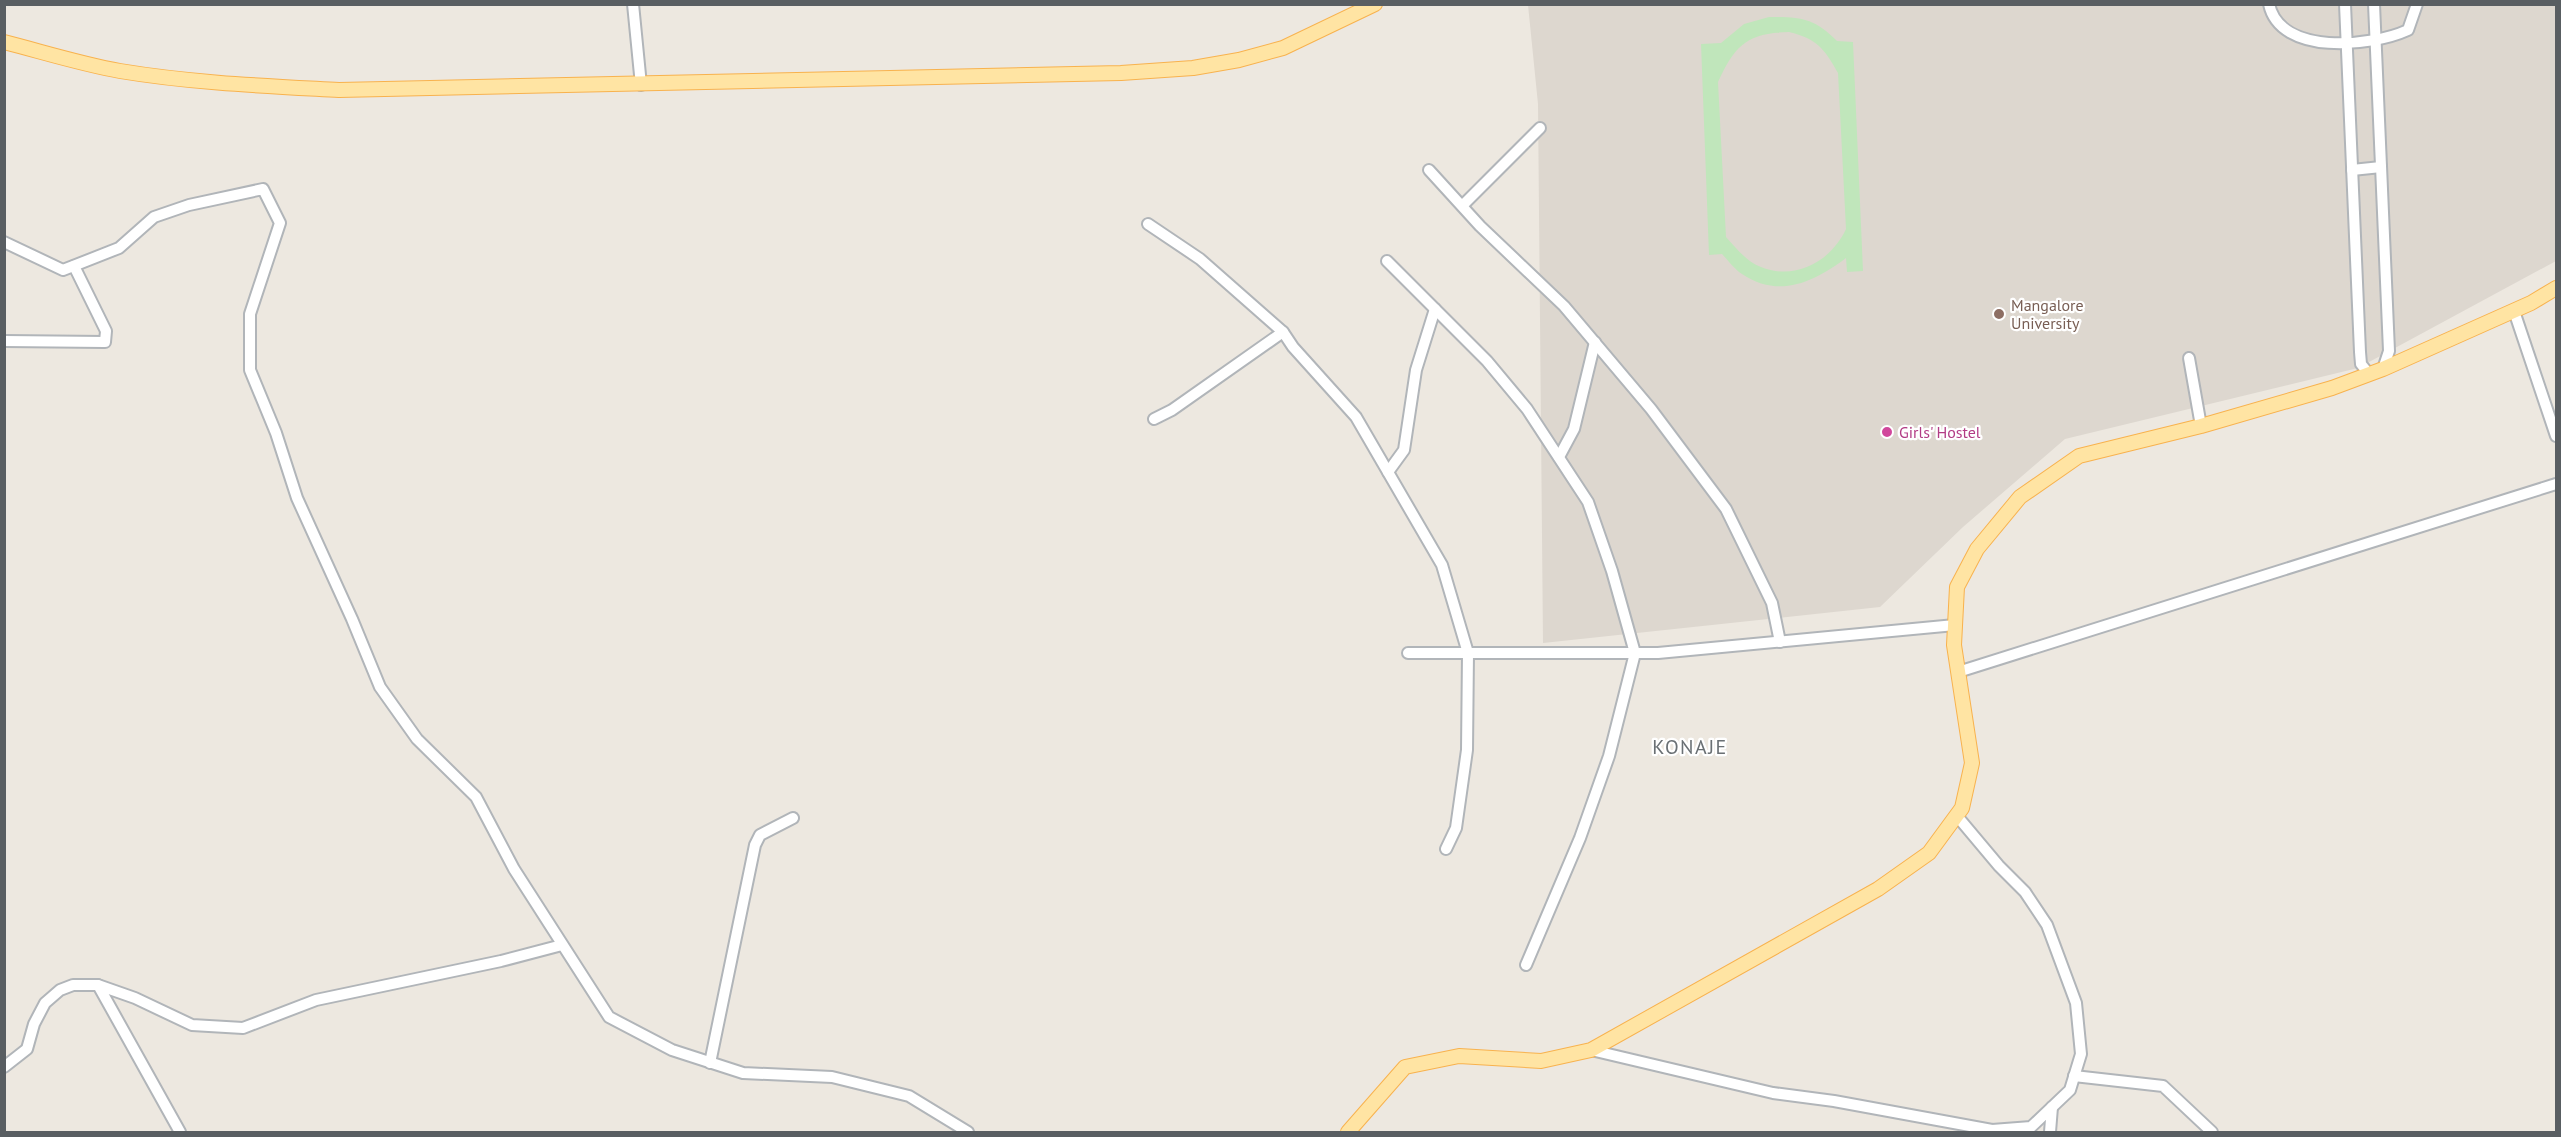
<svg xmlns="http://www.w3.org/2000/svg" width="2561" height="1137" font-family="'PT Sans',sans-serif">
	<rect width="100%" height="100%" fill="#ede8e0"/>
	<path fill="#ddd7cf" d="M1528,5H2556V261L2358,368L2065,439L1963,527L1880,607L1543,643L1538,104Z"/>
	<path fill="#c0e6bb" fill-rule="evenodd" d="M1769,17C1801,17 1814,18 1837,41L1853,42L1863,271L1847,272L1846,258C1814,282 1779,299 1742,274C1734,269 1728,260 1722,254L1709,255L1701,44L1721,43L1744,24ZM1789,32C1817,39 1824,48 1838,73L1846,229C1831,261 1796,281 1761,267C1747,262 1736,248 1726,237L1718,82C1735,45 1747,33 1789,32Z"/>
	<g fill="none" stroke-linecap="round" stroke-linejoin="round">
		<defs>
			<g id="minor">
				<path d="M633,4L641,85"/>
				<path d="M2269,4C2280,56 2371,47 2408,30L2417,4"/>
				<path d="M2345,4L2360,352L2361,364L2369,374"/>
				<path d="M2374,4L2389,351L2383,369"/>
				<path d="M1429,170L1480,226L1564,306L1651,409L1726,509L1772,603L1780,642"/>
				<path d="M2352,170L2381,167"/>
				<path d="M1463,205L1540,128"/>
				<path d="M1148,224L1200,259L1283,332L1293,347L1356,417L1442,565L1468,653L1467,750L1456,828L1446,849"/>
				<path d="M4,242L63,270L119,248L154,217L189,205L263,189L280,223L250,314V370L276,433L297,498L352,619L380,687L417,739L476,797L514,869L609,1017L672,1050L743,1073L832,1077L909,1096L968,1132"/>
				<path d="M1387,261L1487,361L1527,409L1588,502L1612,571L1635,653L1609,756L1580,838L1526,965"/>
				<path d="M2514,311L2556,436"/>
				<path d="M4,341L105,342L106,331L74,266"/>
				<path d="M2189,358L2201,426"/>
				<path d="M1154,419L1172,410L1283,332"/>
				<path d="M1559,457L1574,429L1595,342"/>
				<path d="M1388,472L1404,450L1416,370L1435,309"/>
				<path d="M1408,653H1658L1955,625"/>
				<path d="M1958,672L2556,484"/>
				<path d="M98,985L180,1132"/>
				<path d="M1591,1050L1773,1093L1834,1101L1992,1130L2031,1127L2070,1090L2081,1054L2076,1003L2047,925L2025,892L1999,866L1957,816"/>
				<path d="M710,1063L755,845L760,835L793,818"/>
				<path d="M4,1067L27,1049L34,1024L45,1003L60,990L73,985H98L135,998L192,1025L243,1028L316,1000L501,961L562,945"/>
				<path d="M2074,1076L2163,1086L2212,1132"/>
				<path d="M2050,1132L2052,1107"/>
			</g>
			<g id="major">
				<path d="M4,42C43,52 81,64 120,71C192,83 266,86 339,90L1121,73L1193,68L1239,60L1283,48L1375,4"/>
				<path d="M1348,1132L1405,1067L1459,1056L1541,1061L1591,1050L1878,889L1929,853L1962,808L1972,763L1954,645L1957,587L1977,549L2020,497L2079,456L2201,426L2332,388L2383,369L2531,303L2556,288"/>
			</g>
		</defs>
		<use href="#minor" stroke="#b1b5b9" stroke-width="14"/>
		<use href="#major" stroke="#f8b24e" stroke-width="16"/>
		<use href="#minor" stroke="#fff" stroke-width="10"/>
		<use href="#major" stroke="#ffe4a3" stroke-width="14"/>
	</g>
	<circle fill="#8d6e63" stroke="#fff" stroke-width="2" cx="1999" cy="314" r="6"/>
	<circle fill="#d1479c" stroke="#fff" stroke-width="2" cx="1887" cy="432" r="6"/>
	<g text-anchor="middle" dominant-baseline="central" stroke-width="4.5" stroke-linejoin="round" paint-order="stroke">
		<g font-size="16" fill="#785e54" stroke="#fff" text-anchor="start">
			<text x="2011" y="305">Mangalore<tspan x="2011" dy="18">University</tspan></text>
		</g>
		<g font-size="16" fill="#b23c85" stroke="#fff" text-anchor="start">
			<text x="1899" y="432">Girls' Hostel</text>
		</g>
		<g font-size="20" letter-spacing="1.5" fill="#6a7074" stroke="#fff">
			<text x="1690" y="747">KONAJE</text>
		</g>
	</g>
	<rect width="2561" height="1137" fill="none" stroke="#595e62" stroke-width="12"/>
</svg>
